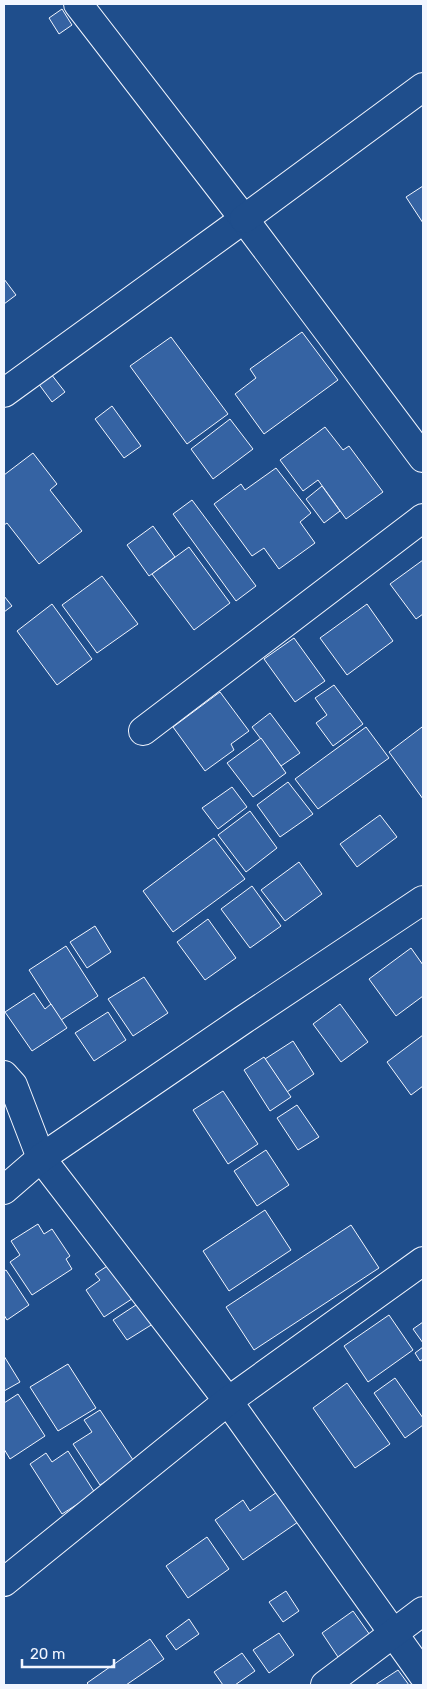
<svg xmlns="http://www.w3.org/2000/svg" width="427" height="1689" font-family="Rubik,sans-serif">
	<rect width="100%" height="100%" fill="#1f4e8c"/>
	<g fill="#3563a3" stroke="#f2f6ff">
		<path d="M62,9L72,25L59,34L49,18Z"/>
		<path d="M423,186V223L406,197Z"/>
		<path d="M4,279L16,295L4,304Z"/>
		<path d="M302,332L338,380L264,434L235,394L256,378L250,369Z"/>
		<path d="M171,337L228,414L187,444L130,366Z"/>
		<path d="M51,374L65,392L52,402L38,383Z"/>
		<path d="M112,406L141,446L124,458L95,419Z"/>
		<path d="M230,419L253,449L213,479L191,449Z"/>
		<path d="M325,427L343,450L349,446L383,492L346,519L318,480L303,491L280,460Z"/>
		<path d="M33,453L57,484L50,490L82,531L39,564L7,523L4,525V475Z"/>
		<path d="M276,468L311,513L300,522L315,543L279,569L264,548L252,556L214,504L241,484L245,490Z"/>
		<path d="M322,486L340,511L324,523L306,499Z"/>
		<path d="M192,500L256,586L236,601L173,514Z"/>
		<path d="M153,526L175,557L149,576L127,545Z"/>
		<path d="M189,547L230,603L194,630L152,574Z"/>
		<path d="M423,560V614L416,619L390,584Z"/>
		<path d="M102,576L138,624L97,653L62,605Z"/>
		<path d="M4,596L12,606L4,612Z"/>
		<path d="M52,604L92,659L57,685L17,631Z"/>
		<path d="M367,604L393,641L347,675L320,638Z"/>
		<path d="M294,638L325,681L295,702L264,659Z"/>
		<path d="M334,685L363,724L333,746L316,723L327,715L315,698Z"/>
		<path d="M220,692L249,731L231,744L234,750L205,771L173,727Z"/>
		<path d="M270,713L300,753L281,766L252,727Z"/>
		<path d="M366,727L389,758L318,809L295,779Z"/>
		<path d="M422,727L423,729V799L389,752Z"/>
		<path d="M261,738L286,773L253,797L227,763Z"/>
		<path d="M288,782L313,814L280,837L257,805Z"/>
		<path d="M232,787L247,807L218,829L202,808Z"/>
		<path d="M250,811L277,848L246,872L218,835Z"/>
		<path d="M380,815L397,837L357,867L340,844Z"/>
		<path d="M214,838L245,879L173,932L143,891Z"/>
		<path d="M299,862L322,894L285,921L261,890Z"/>
		<path d="M252,886L281,926L250,948L221,909Z"/>
		<path d="M208,919L236,958L205,980L177,942Z"/>
		<path d="M95,926L111,952L87,968L70,942Z"/>
		<path d="M66,946L98,996L61,1020L29,970Z"/>
		<path d="M411,948L423,965V996L396,1016L369,979Z"/>
		<path d="M144,977L168,1013L133,1036L108,999Z"/>
		<path d="M34,993L45,1009L51,1004L67,1028L32,1051L5,1012Z"/>
		<path d="M340,1004L368,1042L341,1062L313,1024Z"/>
		<path d="M108,1012L126,1040L94,1061L75,1033Z"/>
		<path d="M423,1035V1086L411,1095L387,1062Z"/>
		<path d="M293,1041L314,1074L287,1092L265,1059Z"/>
		<path d="M264,1057L291,1097L270,1111L244,1070Z"/>
		<path d="M223,1091L258,1144L228,1164L193,1110Z"/>
		<path d="M297,1105L319,1137L298,1150L277,1118Z"/>
		<path d="M266,1150L289,1185L257,1206L234,1171Z"/>
		<path d="M265,1210L291,1250L229,1291L203,1251Z"/>
		<path d="M38,1224L44,1234L52,1229L70,1256L66,1259L72,1269L32,1295L10,1262L20,1255L11,1241Z"/>
		<path d="M351,1225L379,1268L254,1350L226,1307Z"/>
		<path d="M115,1261L138,1295L104,1317L86,1290L100,1280L95,1274Z"/>
		<path d="M6,1270L29,1305L7,1320L4,1315V1271Z"/>
		<path d="M142,1301L156,1322L127,1340L113,1320Z"/>
		<path d="M389,1315L413,1350L368,1382L344,1346Z"/>
		<path d="M423,1322V1343L413,1329Z"/>
		<path d="M423,1347V1359L420,1361L415,1353Z"/>
		<path d="M4,1356L20,1382L4,1391Z"/>
		<path d="M68,1364L96,1408L58,1431L30,1387Z"/>
		<path d="M395,1378L423,1418V1425L405,1438L374,1393Z"/>
		<path d="M347,1383L390,1444L355,1468L313,1408Z"/>
		<path d="M18,1394L45,1436L10,1459L4,1449V1403Z"/>
		<path d="M100,1410L135,1463L100,1485L73,1444L92,1432L84,1420Z"/>
		<path d="M68,1451L95,1493L62,1514L30,1464L46,1453L52,1462Z"/>
		<path d="M277,1492L298,1522L243,1560L215,1520L243,1500L250,1511Z"/>
		<path d="M207,1537L229,1569L188,1598L166,1566Z"/>
		<path d="M286,1591L299,1611L283,1622L269,1602Z"/>
		<path d="M353,1611L370,1635L338,1657L322,1633Z"/>
		<path d="M189,1619L199,1634L176,1650L166,1636Z"/>
		<path d="M279,1633L294,1655L269,1673L253,1650Z"/>
		<path d="M150,1639L164,1659L126,1685H89L87,1683Z"/>
		<path d="M242,1653L255,1671L235,1685H223L214,1672Z"/>
		<path d="M398,1670L409,1685H375Z"/>
	</g>
	<g fill="none" stroke-linecap="round" stroke-linejoin="round">
		<defs>
			<g id="street">
				<path d="M4,393L244,219"/>
				<path d="M143,731L423,518"/>
				<path d="M4,1075L13,1085L41,1158L228,1401L423,1675"/>
				<path d="M4,1190L41,1158L243,1020L423,900"/>
				<path d="M4,1582L228,1401L423,1261"/>
				<path d="M325,1685L423,1611"/>
			</g>
			<g id="secondary">
				<path d="M78,4L244,219L423,458"/>
				<path d="M244,219L423,87"/>
			</g>
		</defs>
		<use href="#street" stroke="#f2f6ff" stroke-width="30"/>
		<use href="#secondary" stroke="#f2f6ff" stroke-width="30"/>
		<use href="#street" stroke="#1f4e8c" stroke-width="28"/>
		<use href="#secondary" stroke="#1f4e8c" stroke-width="28"/>
	</g>
	<rect width="427" height="1689" fill="none" stroke="#f2f6ff" stroke-width="10"/>
	<path d="M22 1659v8h92v-8" fill="none" stroke="#f2f6ff" stroke-width="2.5"/>
	<text x="30" y="1659" font-size="15" fill="#f2f6ff" stroke="#1f4e8c" stroke-width="4" paint-order="stroke">20 m</text>
</svg>
